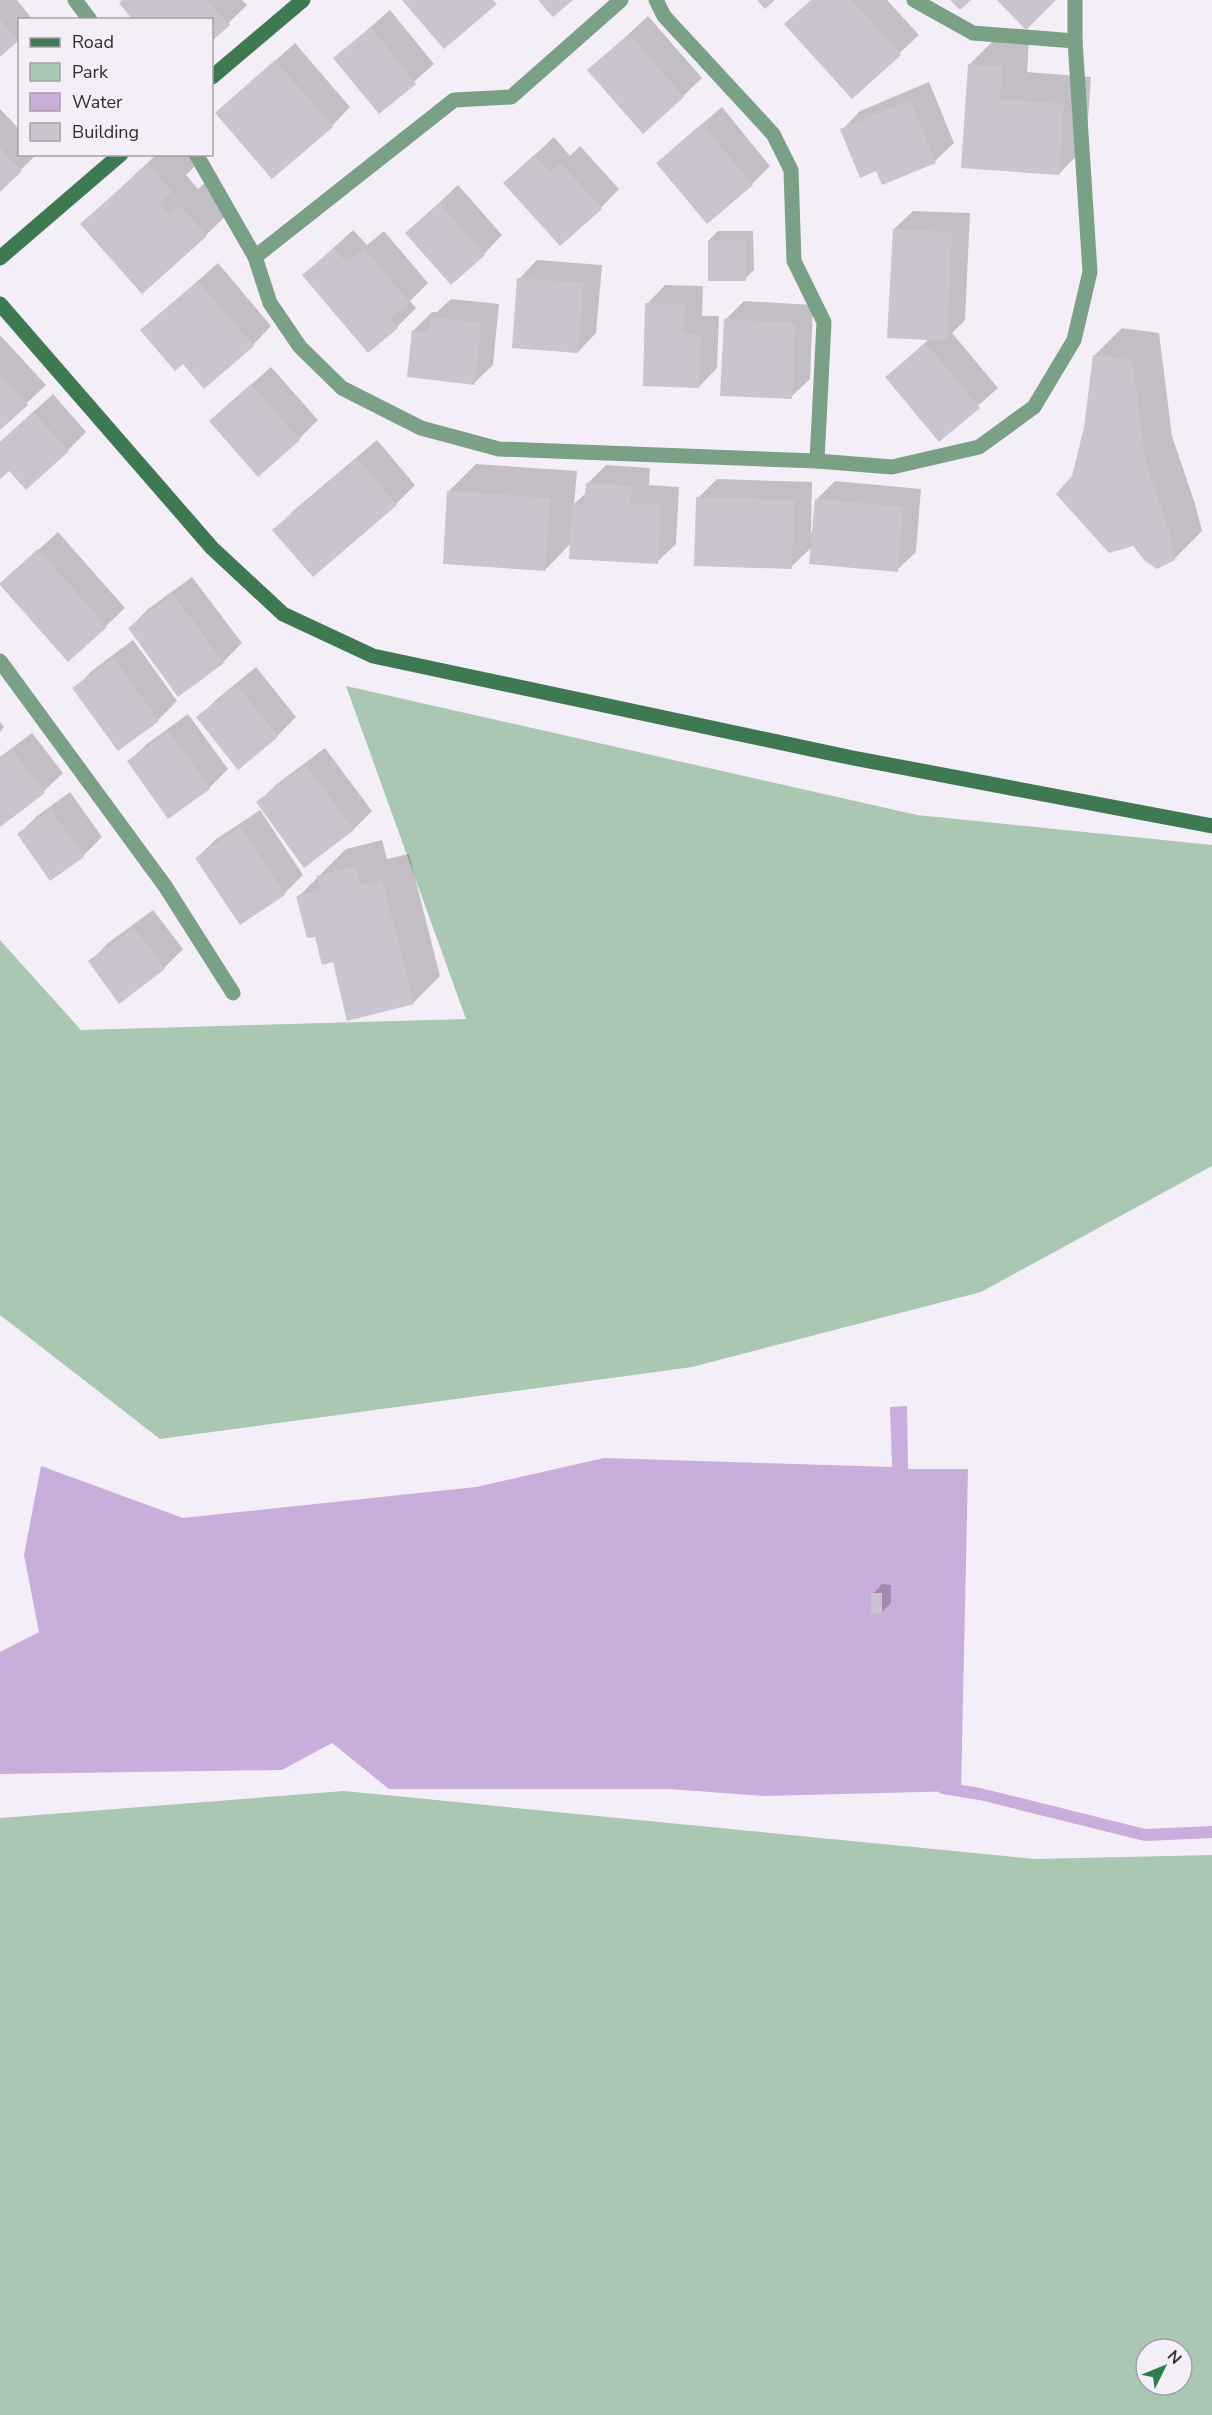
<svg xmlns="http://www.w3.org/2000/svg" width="1212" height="2415" font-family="'Nunito Sans',sans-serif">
	<rect width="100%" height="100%" fill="#f4eef8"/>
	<g fill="#aac7b2" fill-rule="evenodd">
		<path d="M346,686L917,815L1212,845V1166L981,1292L692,1367L160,1439L0,1315V940L81,1030L466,1019Z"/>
		<path d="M344,1791L1035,1859L1212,1855V2415H0V1818ZM1146,2349H1182V2385H1146Z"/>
	</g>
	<path fill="#c8aeda" d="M907,1406L908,1469H968L961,1791L764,1796L669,1789H389L332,1743L282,1770L0,1774V1652L39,1632L24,1555L41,1466L183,1518L476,1487L604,1458L892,1467L890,1407Z"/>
	<g fill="#0003">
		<path d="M0,0H17L33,20H20V38L0,55Z"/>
		<path d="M124,0H242L247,5L212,39V20Z"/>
		<path d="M811,0H887L919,35L852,97Z"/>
		<path d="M390,10L434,64L380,112L335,58Z"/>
		<path d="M648,16L702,78L683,96L589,71Z"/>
		<path d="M997,37L1029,40L1027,72L1091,77L1086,146L1059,174L969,65Z"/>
		<path d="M295,43L350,107L332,126L217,113Z"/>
		<path d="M929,82L954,143L935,161L842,130L860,111Z"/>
		<path d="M722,107L770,166L752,184L658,163L677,145Z"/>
		<path d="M0,109L20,130V154H37L0,190Z"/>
		<path d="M554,137L570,156L580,146L619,189L601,208L505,183Z"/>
		<path d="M157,154H191L198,163L186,175L198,189L209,179L234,208L206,235L142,291L82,224Z"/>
		<path d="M458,185L502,235L484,254L407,233Z"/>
		<path d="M913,211L970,213L965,320L952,333L998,388L939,440L887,377L930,338L894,229Z"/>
		<path d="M353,230L367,245L384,231L428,283L410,301L416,308L397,327L304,275Z"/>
		<path d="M718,231H753L754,270L745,279L709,240Z"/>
		<path d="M537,260L602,265L596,333L578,352L519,279Z"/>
		<path d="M218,263L271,326L253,345L183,362L142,330Z"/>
		<path d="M665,285L703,286L702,316H719L717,368L699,387L647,304Z"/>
		<path d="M451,299L499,304L493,365L474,383L413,331L432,312H437Z"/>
		<path d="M744,301L813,305L810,379L791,397L725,320Z"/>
		<path d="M1122,328L1159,333L1172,436L1195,504L1202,531L1174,559L1073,477L1086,427L1095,355Z"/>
		<path d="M0,335L46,385L0,428Z"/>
		<path d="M271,367L318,420L299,439L230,403Z"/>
		<path d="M53,394L86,432L68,450L10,469L0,477V442Z"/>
		<path d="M377,440L415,485L396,504L313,575L275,530L293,511Z"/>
		<path d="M476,464L577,471L574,504L587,492V484L606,465L650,468L649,485L679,487L676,544L657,562L572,542L545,570L448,492Z"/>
		<path d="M717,479L812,482L811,533H813L816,500L835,481L921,489L916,552L897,570L812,547L791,567L698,498Z"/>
		<path d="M58,532L125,608L106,626L1,584Z"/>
		<path d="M192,577L242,643L223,662L179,695L130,628L148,609Z"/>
		<path d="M133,640L177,701L158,720L118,749L74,689L93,670Z"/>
		<path d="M256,667L296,717L277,736L238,768L198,717L217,699Z"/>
		<path d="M188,714L228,769L209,788L129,761L148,743Z"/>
		<path d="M0,722L4,727L0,732Z"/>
		<path d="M32,733L63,773L44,791L0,825V757Z"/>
		<path d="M325,748L372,811L354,829L305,866L258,802L277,784Z"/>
		<path d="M70,792L102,837L83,856L51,879L19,834L37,816Z"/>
		<path d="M260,810L303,875L284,894L240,923L197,858L215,840Z"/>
		<path d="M382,840L387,859L409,854L440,976L413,1003L334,960L316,935L298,897L346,849Z"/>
		<path d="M153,910L183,949L164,968L119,1002L90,962L108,943Z"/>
		<path d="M882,1584L891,1585V1603L882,1612L873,1594Z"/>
	</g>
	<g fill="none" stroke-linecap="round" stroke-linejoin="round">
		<path stroke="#c8aeda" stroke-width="12" d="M943,1788L980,1794L1145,1835L1212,1832"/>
	</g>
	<g fill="#c9c4cd">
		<path d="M122,0H207L230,25L212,41V20H133L119,3Z"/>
		<path d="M402,0H493L497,4L444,49Z"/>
		<path d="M538,0H573L553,17Z"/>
		<path d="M757,0H775L765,9Z"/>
		<path d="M811,0H852L901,55L852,99L784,24Z"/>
		<path d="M950,0H971L960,10Z"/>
		<path d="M997,0H1056L1026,30Z"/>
		<path d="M0,20L18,41L0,57Z"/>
		<path d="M371,27L416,84L379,114L333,58Z"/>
		<path d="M629,34L684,97L643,134L587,70Z"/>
		<path d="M275,60L333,127L272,179L215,113Z"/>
		<path d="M968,64L1002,67L1000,99L1064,104L1059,175L961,168Z"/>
		<path d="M910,100L936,163L882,185L876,171L860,178L840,129Z"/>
		<path d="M702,125L753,185L707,224L656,163Z"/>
		<path d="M0,148L22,171L0,192Z"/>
		<path d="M534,155L550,173L561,163L602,209L560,246L503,183Z"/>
		<path d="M148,164L172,192L159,203L170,215L181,206L207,236L142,294L80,224Z"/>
		<path d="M439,203L485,255L451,285L405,233Z"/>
		<path d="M893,229L952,232L947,341L887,338Z"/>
		<path d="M708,240H745L746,281H708Z"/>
		<path d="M334,248L347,263L364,249L410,302L391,319L398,328L368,353L302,275Z"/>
		<path d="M517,278L584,283L578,353L512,348Z"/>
		<path d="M198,281L254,346L204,389L183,364L175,371L140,330Z"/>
		<path d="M645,303L685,304L684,334L701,335L699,388L643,386Z"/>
		<path d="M430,317L481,323L475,385L407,377L412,330L429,332Z"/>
		<path d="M724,319L795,323L792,399L720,396Z"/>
		<path d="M926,343L980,408L939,442L885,377Z"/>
		<path d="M1093,355L1132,360L1146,464L1169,532L1175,560L1157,569L1145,561L1133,546L1109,553L1056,494L1072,476L1084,427Z"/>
		<path d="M0,374L28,405L0,430Z"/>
		<path d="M251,384L300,440L258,477L209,421Z"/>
		<path d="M33,412L69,451L26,490L9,471L0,479V442Z"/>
		<path d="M357,458L397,505L313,577L272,530Z"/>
		<path d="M586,483L632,486L631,503L661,505L658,564L569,559L572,504L584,505Z"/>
		<path d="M447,491L550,498L545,571L443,564Z"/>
		<path d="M696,497L794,500L792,569L694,566Z"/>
		<path d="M815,499L903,507L898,572L809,564Z"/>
		<path d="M38,549L107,627L68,662L0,585V583Z"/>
		<path d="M173,594L224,663L178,697L128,628Z"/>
		<path d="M114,658L159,721L118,751L72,688Z"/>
		<path d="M237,685L278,737L238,770L196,717Z"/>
		<path d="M169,731L210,789L168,819L127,761Z"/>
		<path d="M13,750L45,793L0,827V760Z"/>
		<path d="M306,765L354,830L304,868L256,802Z"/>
		<path d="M51,809L84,857L50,881L17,834Z"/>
		<path d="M240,827L285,895L240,925L195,858Z"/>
		<path d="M355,866L360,886L382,880L414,1004L347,1021L333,962L322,965L315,937L307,938L296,896L320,890L317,876Z"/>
		<path d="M134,927L165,969L119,1004L88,961Z"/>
		<path d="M871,1593H882V1614L871,1613Z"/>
	</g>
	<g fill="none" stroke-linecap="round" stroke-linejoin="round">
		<g stroke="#7aa085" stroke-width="15">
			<path d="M75,0L90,20"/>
			<path d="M656,0L664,16L773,134L791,170L794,261L824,322L817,461"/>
			<path d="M914,0L973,33L1075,41"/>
			<path d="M196,154L255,257L270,303L300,347L342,388L421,428L499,449L817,461L892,467L979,447L1034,407L1074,340L1090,272L1075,41V0"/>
			<path d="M255,257L454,100L511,97L621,0"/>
			<path d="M0,661L165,886L233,993"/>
		</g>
		<g stroke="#3e7952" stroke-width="15">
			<path d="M212,77L303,0"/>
			<path d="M0,258L121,154"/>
			<path d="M0,304L212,548L283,614L373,656L853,758L1212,826"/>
		</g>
	</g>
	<rect x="18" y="18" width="195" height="138" fill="#f4eef8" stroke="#a5a0a8" stroke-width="1.5"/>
	<rect x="30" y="38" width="30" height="9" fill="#3e7952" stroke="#a5a0a8" stroke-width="1.5"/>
	<text x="72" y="48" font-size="18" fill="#2e2c30">Road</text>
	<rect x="30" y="63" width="30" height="18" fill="#aac7b2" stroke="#a5a0a8" stroke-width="1.5"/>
	<text x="72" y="78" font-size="18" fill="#2e2c30">Park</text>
	<rect x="30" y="93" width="30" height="18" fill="#c8aeda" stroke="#a5a0a8" stroke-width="1.5"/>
	<text x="72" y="108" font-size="18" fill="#2e2c30">Water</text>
	<rect x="30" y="123" width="30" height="18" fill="#c9c4cd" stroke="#a5a0a8" stroke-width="1.5"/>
	<text x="72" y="138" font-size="18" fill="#2e2c30">Building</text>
	<g transform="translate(1164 2367) rotate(47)"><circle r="28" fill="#f4eef8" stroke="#a5a0a8" stroke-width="1.5"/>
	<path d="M0-4.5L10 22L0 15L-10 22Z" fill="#2e7c4c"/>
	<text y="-9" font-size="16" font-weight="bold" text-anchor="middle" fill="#2e2c30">N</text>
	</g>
</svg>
